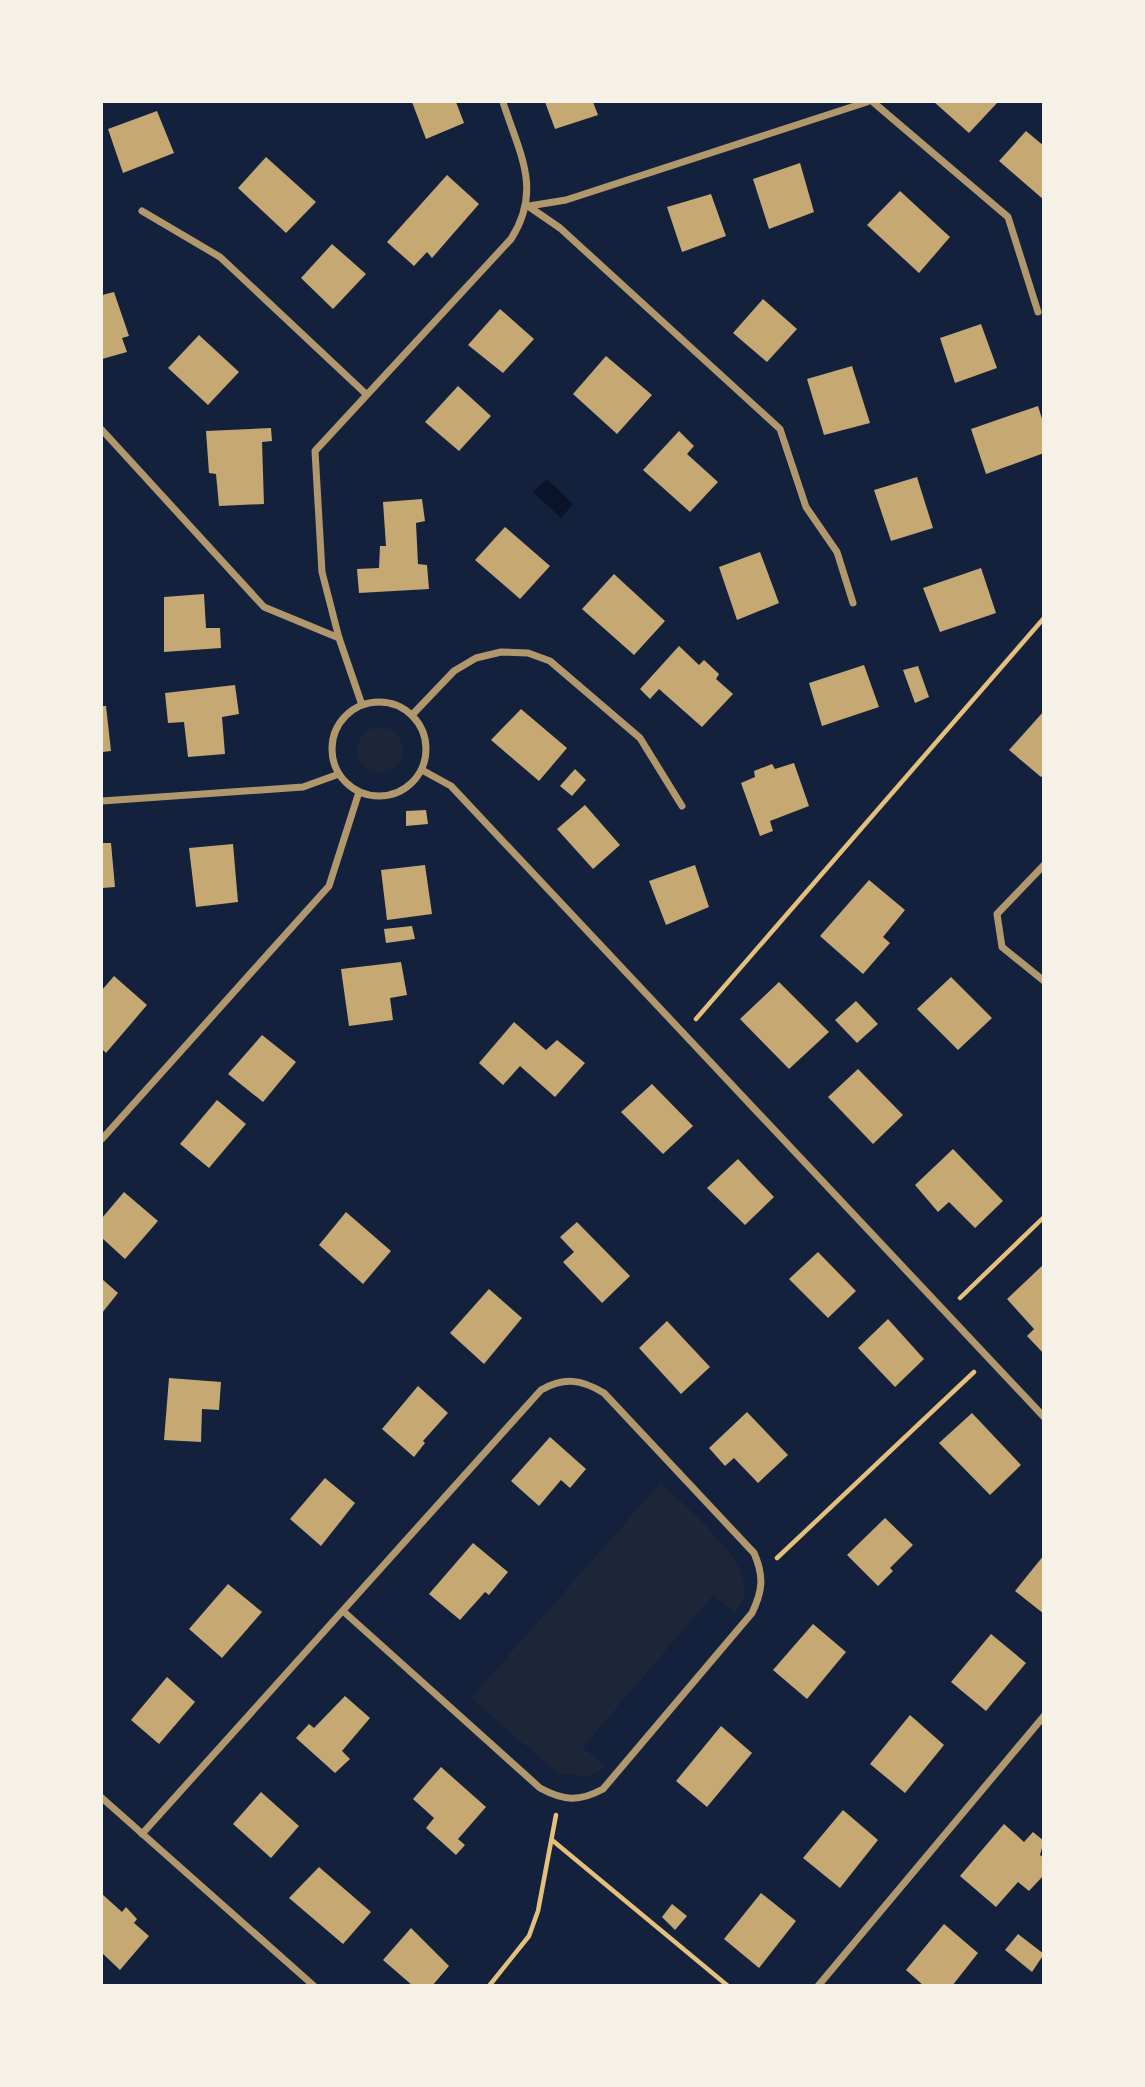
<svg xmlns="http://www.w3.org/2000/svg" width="1145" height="2087" font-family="'Sofia Sans Condensed',sans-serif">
	<rect width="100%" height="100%" fill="#14213d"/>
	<g fill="#1d2539">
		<circle cx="380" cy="750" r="23"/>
		<path d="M661,1482C683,1504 741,1553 744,1583C746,1596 742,1603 735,1613L713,1595L583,1747L606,1768L585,1777L556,1772L471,1698Z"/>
	</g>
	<path fill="#0b132b" d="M547,479L573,504L561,518L533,492Z"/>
	<g fill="#c6a872">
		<path d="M412,102H456L464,123L426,139Z"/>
		<path d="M545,102H593L598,115L555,129Z"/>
		<path d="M934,102H998L969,133Z"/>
		<path d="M157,111L174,153L123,173L108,129Z"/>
		<path d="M1026,131L1044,146V200L999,161Z"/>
		<path d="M266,157L316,202L286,233L238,188Z"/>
		<path d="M800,163L814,212L769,229L753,179Z"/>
		<path d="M447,175L479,204L432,258L427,252L414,266L387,242Z"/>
		<path d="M900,191L950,237L919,273L867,225Z"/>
		<path d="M711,194L726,236L682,252L667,207Z"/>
		<path d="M332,244L366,274L333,309L301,278Z"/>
		<path d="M114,292L129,336L122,338L127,352L102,359V295Z"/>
		<path d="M763,299L797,329L767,362L733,333Z"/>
		<path d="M500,309L534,339L503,373L468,345Z"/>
		<path d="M981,324L997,368L955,383L940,338Z"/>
		<path d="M199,335L239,372L208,405L168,368Z"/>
		<path d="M606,356L652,395L617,434L573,394Z"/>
		<path d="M852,366L870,423L824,435L807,379Z"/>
		<path d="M458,386L491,416L459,451L425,422Z"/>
		<path d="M1038,406L1044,425V453L986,474L971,429Z"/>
		<path d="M271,428L272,441L262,442L264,504L219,506L216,474L209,473L206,431Z"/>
		<path d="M679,431L694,446L687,454L718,482L690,512L643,470Z"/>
		<path d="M917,477L933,528L891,541L874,490Z"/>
		<path d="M422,499L425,521L416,523L418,564L427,565L429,589L359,593L357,569L379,568L380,546H386L383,502Z"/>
		<path d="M505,527L550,566L520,599L475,560Z"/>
		<path d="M760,552L779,603L737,620L719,567Z"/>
		<path d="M981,568L996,613L940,632L923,588Z"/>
		<path d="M614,574L665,621L634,655L582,609Z"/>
		<path d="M204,594L206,628H220L221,648L164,652V597Z"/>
		<path d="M679,646L699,665L704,660L719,674L716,679L733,694L702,727L659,689L650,699L640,689Z"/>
		<path d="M864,665L879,707L822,726L809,683Z"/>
		<path d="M918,666L929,697L915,703L903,670Z"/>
		<path d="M235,685L239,714L222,717L225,754L188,757L184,722L168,723L165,693Z"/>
		<path d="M102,706H106L111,751L102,752Z"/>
		<path d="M521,709L567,748L539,781L491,740Z"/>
		<path d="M1044,711V774L1041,777L1009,750Z"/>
		<path d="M794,763L809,806L770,821L773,831L760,836L741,783L755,777L754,771L772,764L775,769Z"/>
		<path d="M575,769L586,780L572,796L560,786Z"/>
		<path d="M585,805L620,845L593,869L557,829Z"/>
		<path d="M426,810L428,824L406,826V811Z"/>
		<path d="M102,843H111L115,887L102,888Z"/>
		<path d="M233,844L238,902L196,907L189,848Z"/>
		<path d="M425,865L432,914L387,920L381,870Z"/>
		<path d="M695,865L709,907L666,925L649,881Z"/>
		<path d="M869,880L905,910L883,937L890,943L863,974L820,936Z"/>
		<path d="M412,926L415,939L386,943L384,929Z"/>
		<path d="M401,962L407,995L390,998L393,1020L349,1026L341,969Z"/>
		<path d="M114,976L147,1005L106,1053L102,1049V990Z"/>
		<path d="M951,977L992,1018L958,1050L917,1009Z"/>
		<path d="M779,982L829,1032L789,1069L740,1019Z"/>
		<path d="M856,1001L878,1024L857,1043L835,1020Z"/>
		<path d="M514,1022L546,1050L557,1040L585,1063L555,1097L520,1066L503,1085L479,1063Z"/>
		<path d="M262,1035L296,1062L263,1102L228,1074Z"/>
		<path d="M858,1069L903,1115L873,1144L828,1097Z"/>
		<path d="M652,1084L693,1126L663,1154L621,1112Z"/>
		<path d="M217,1100L246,1124L209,1168L180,1144Z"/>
		<path d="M953,1149L1003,1201L975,1228L949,1202L938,1212L915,1185Z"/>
		<path d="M738,1159L774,1197L745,1225L707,1188Z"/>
		<path d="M124,1192L158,1221L125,1259L102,1238V1218Z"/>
		<path d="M346,1212L391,1251L363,1284L319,1245Z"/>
		<path d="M577,1222L630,1276L602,1303L563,1262L574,1252L560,1237Z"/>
		<path d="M818,1252L856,1291L828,1318L789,1279Z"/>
		<path d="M1044,1264V1354L1027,1336L1034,1329L1007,1299Z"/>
		<path d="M102,1279L118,1293L102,1313Z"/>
		<path d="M489,1289L522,1318L484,1364L450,1333Z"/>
		<path d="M888,1319L924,1359L895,1387L858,1348Z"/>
		<path d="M667,1321L710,1367L681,1394L639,1348Z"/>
		<path d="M169,1378L221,1382L219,1410L202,1409L201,1442L164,1440Z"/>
		<path d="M418,1386L448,1413L423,1441L425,1443L414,1457L382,1429Z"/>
		<path d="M747,1412L788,1455L758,1483L734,1458L725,1466L709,1448Z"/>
		<path d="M972,1413L1021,1465L990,1495L939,1443Z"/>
		<path d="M550,1437L586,1469L570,1488L561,1480L539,1506L511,1481Z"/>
		<path d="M325,1478L355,1503L321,1546L290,1519Z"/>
		<path d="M885,1518L913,1545L890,1568L893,1571L878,1586L847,1555Z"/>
		<path d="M473,1543L508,1572L489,1595L485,1592L460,1620L429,1594Z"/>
		<path d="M1044,1555V1614L1015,1591Z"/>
		<path d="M228,1584L262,1612L222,1658L189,1629Z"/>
		<path d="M813,1624L846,1652L807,1699L773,1670Z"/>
		<path d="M991,1634L1026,1663L986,1711L951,1682Z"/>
		<path d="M167,1677L195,1702L159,1744L131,1720Z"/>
		<path d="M345,1696L370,1718L342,1751L350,1759L335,1773L296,1738L309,1724L314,1728Z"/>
		<path d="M910,1715L944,1745L905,1793L870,1764Z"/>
		<path d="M721,1726L752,1753L707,1807L676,1781Z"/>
		<path d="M441,1767L486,1807L458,1839L465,1845L456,1855L426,1828L434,1818L413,1799Z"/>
		<path d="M261,1792L299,1826L271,1858L233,1824Z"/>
		<path d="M843,1810L878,1840L840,1888L803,1858Z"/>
		<path d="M1004,1824L1024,1842L1033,1832L1044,1841L1040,1855L1044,1858V1875L1029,1891L1018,1882L996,1907L960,1876Z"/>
		<path d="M319,1867L371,1912L343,1944L289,1898Z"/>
		<path d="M761,1893L796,1921L759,1968L724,1939Z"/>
		<path d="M102,1894L122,1912L126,1907L137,1919L134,1923L149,1936L120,1970L102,1953Z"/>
		<path d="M672,1904L687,1916L675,1930L662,1917Z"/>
		<path d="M944,1924L978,1953L952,1986H924L906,1970Z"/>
		<path d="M411,1928L449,1966L432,1986H413L383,1960Z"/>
		<path d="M1018,1934L1044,1954L1032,1972L1005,1950Z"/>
	</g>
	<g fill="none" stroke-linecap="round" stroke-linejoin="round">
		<g stroke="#e5c07b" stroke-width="4.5">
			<path d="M696,1019L1044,618"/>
			<path d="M960,1298L1044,1217"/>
			<path d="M777,1558L974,1372"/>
			<path d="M552,1840L728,1986"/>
			<path d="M489,1986L529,1936L538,1911L556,1815"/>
		</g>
		<g stroke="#b1986c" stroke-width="7">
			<path d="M873,102L1008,217L1038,312"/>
			<path d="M528,206L560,228L780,429L806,507L837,552L853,603"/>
			<path d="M529,206L566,200L867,102"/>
			<path d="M142,211L220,257L366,394"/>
			<path d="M102,430L264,607L339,638"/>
			<circle cx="379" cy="749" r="47"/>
			<path d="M362,705L339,638L322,572L315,451L511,239C543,189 519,153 503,102"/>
			<path d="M412,715L454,671L476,658L501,652L528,653L550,661L640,738L682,806"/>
			<path d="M422,770L451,786L1044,1417"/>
			<path d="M102,801L303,787L339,774"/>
			<path d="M1044,865L997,914L1002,947L1044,981"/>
			<path d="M102,1139L329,886L359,792"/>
			<path d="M102,1798L314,1986"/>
			<path d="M142,1834L541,1390C564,1377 581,1379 604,1393L754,1553C764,1576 763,1590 752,1613L603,1789C579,1802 564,1801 540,1788L343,1611"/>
			<path d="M818,1986L1044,1716"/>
		</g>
	</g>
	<rect width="1145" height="2087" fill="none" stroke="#f6f1e7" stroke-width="206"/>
</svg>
